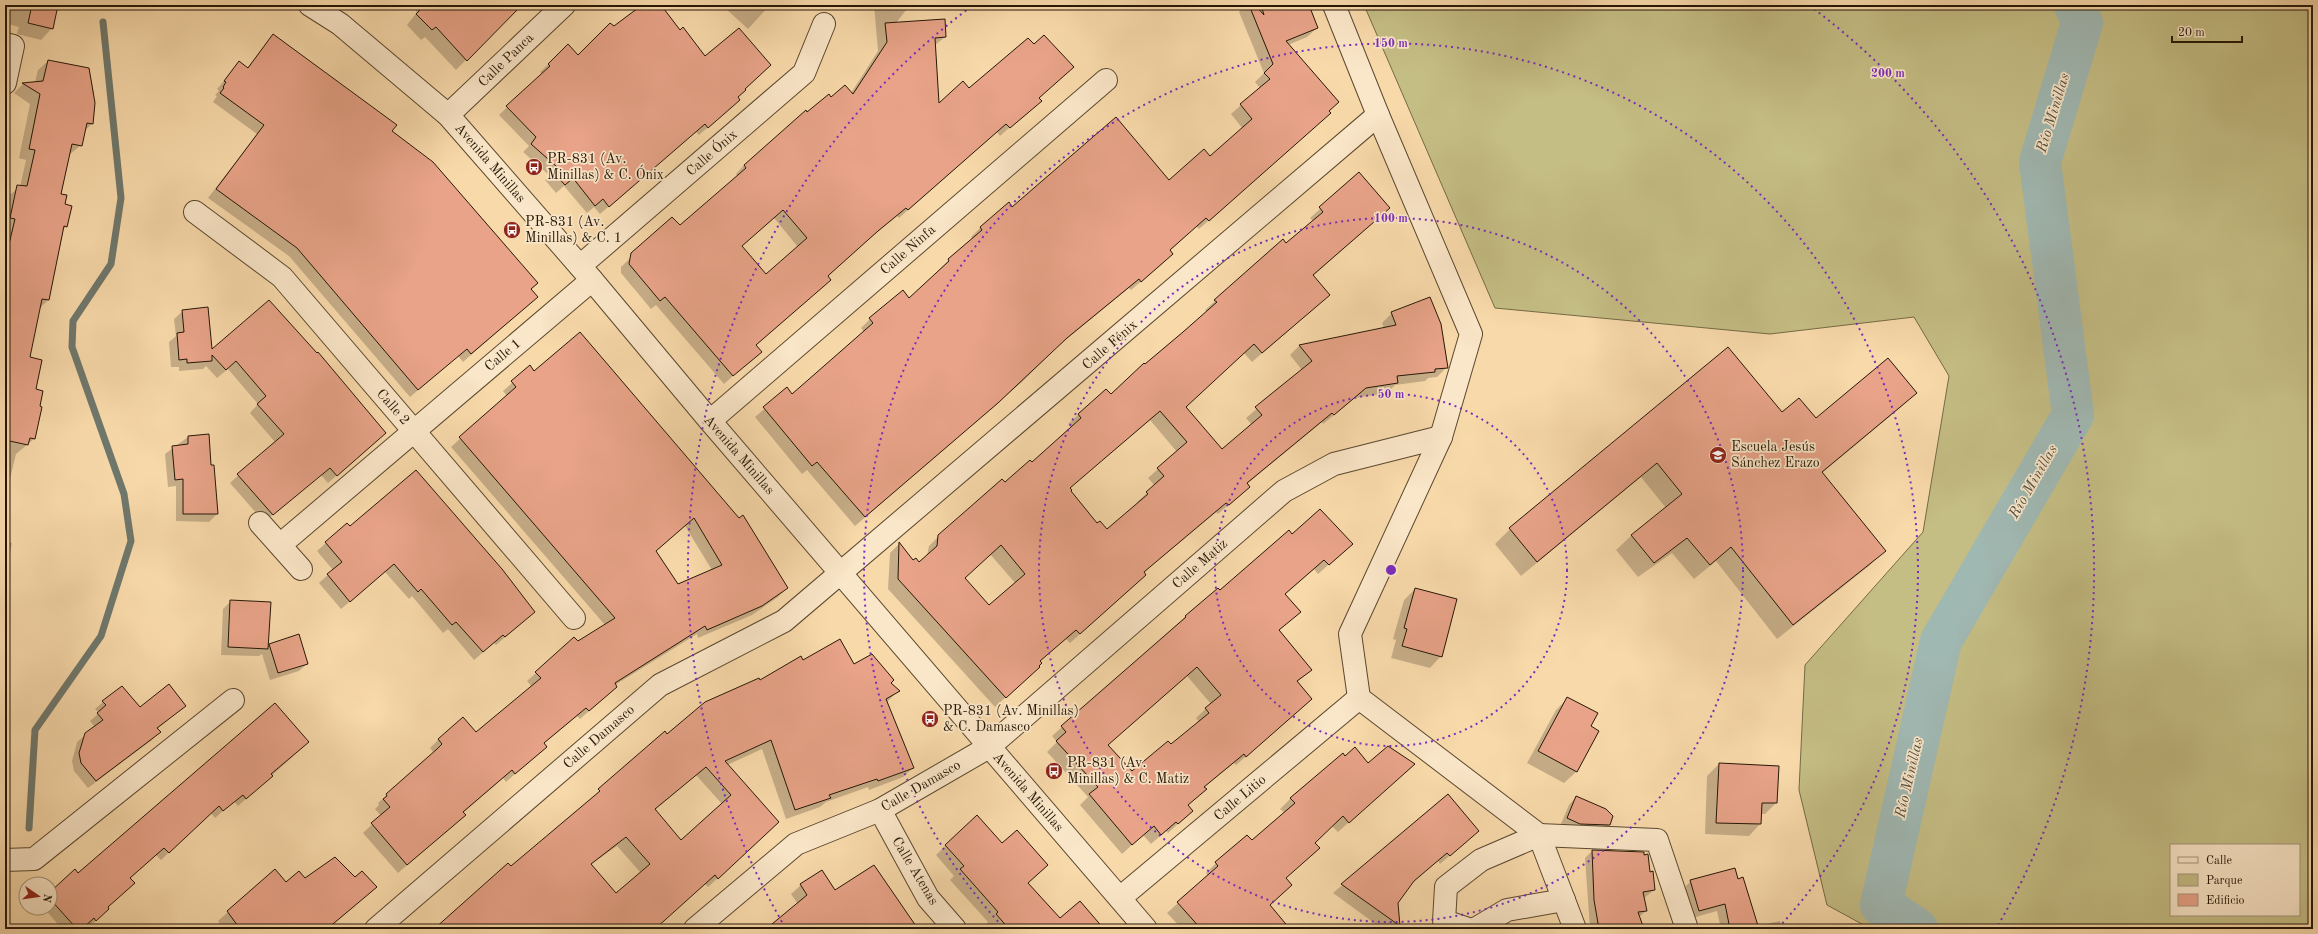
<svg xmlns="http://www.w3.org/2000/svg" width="2318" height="934" font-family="'Old Standard TT',serif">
	<rect width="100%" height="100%" fill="#f8d9aa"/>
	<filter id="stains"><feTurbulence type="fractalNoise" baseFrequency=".005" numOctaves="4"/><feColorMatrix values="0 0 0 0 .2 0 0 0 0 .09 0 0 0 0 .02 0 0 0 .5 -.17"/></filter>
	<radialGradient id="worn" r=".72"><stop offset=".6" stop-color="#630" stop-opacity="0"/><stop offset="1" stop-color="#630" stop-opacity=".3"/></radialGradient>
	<path fill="#c4bd84" stroke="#746a45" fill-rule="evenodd" d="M1364,5H2313V929H1871L1827,905L1799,790L1805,665L1923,532L1949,376L1914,317L1770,334L1495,308ZM2171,845H2299V915H2171Z"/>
	<g fill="#0003" fill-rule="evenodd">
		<path d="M5,5H57L52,28L41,40L17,34L19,27L5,23Z"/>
		<path d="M417,5H521L456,70L425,37L421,40L407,25L417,12L414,8Z"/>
		<path d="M644,5H660L680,31L705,58L744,89L731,108L699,135L696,132L600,214L594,207L587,213L564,186L556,193L545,180L549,175L523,152L529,146L499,115L542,74L540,72L568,46L578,56Z"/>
		<path d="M727,5H770L748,29L725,8Z"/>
		<path d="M874,5H910L896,23L945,37L934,46L938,105L969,89L1038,98L1040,101L1000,136L997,132L899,218L897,216L868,240L827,277L830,280L755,346L760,352L724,384L656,305L651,309L621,273V267L672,218L680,226L738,177L736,174L744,165L807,113L831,98L851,93L878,51ZM774,218L798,247L766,276L741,246Z"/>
		<path d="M1245,5H1254L1258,10L1264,5H1308L1317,28L1307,37L1288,45L1330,113L1199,229L1196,226L1169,251L1163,263L1131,290L1129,288L1057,347L1022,382L855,526L807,470L802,474L755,417L787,389L792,395L864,332L861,328L870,319L909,300L949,260L973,239L971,237L980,228L1009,204L1012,208L1169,181L1210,157L1243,129L1231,114L1260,88L1255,82L1264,73L1239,12Z"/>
		<path d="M273,35L391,132L537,297L463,362L458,356L410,397L289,256L208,198L257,134L213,102L217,96L215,95L219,91L217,89L239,63L247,68Z"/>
		<path d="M48,61L89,69L94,94L93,111L92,124L84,131L81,145L69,155L60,195L63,205L66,226L62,231L48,300L39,309L28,358L34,390V439L16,454L5,499V209L8,196L20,187L26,160L19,158L30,104L14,93L23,84L35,82L38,70Z"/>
		<path d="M1359,174L1389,208L1313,276L1319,304L1252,362L1244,353L1185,407L1222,451L1252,425L1246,418L1302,370L1290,355L1299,346L1384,328L1382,323L1392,313L1447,367L1437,377L1428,378L1425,381L1395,385L1387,393L1355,398L1323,424L1322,422L1247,484L1249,487L1218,514L1216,512L1143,573L1145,575L1135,585L1070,643L1066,639L1039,662V667L995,707L888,589L890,553L899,544L913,561L919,563L927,555L929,546L939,536L1032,463L1072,428L1068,424L1106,390L1110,395L1207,312L1205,310L1215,301L1313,221L1310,218ZM1150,420L1177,452L1148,478L1155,486L1137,502L1138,504L1107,530L1097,525L1070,491L1069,488ZM990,554L1016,584L989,606L964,578Z"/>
		<path d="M269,301L385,433L328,483L321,475L264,522L230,483L275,442L250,413L258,404L228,369L217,378L206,366L203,369L179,371V367H171L169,342L176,336L174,319L183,311L211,351Z"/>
		<path d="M1728,348L1782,414L1816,420L1915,393L1900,408L1822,473L1884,551L1869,566L1777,639L1716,561L1694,579L1672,553L1638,577L1616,550L1632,535L1666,508L1641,477L1521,576L1495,544L1510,529Z"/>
		<path d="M530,367L787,588L778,597L752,615L698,638L697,634L615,685L607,695L580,719L577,716L543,744L546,747L506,782L503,778L463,813L456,823L398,873L363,833L381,816L375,809L379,805L378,803L434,753L430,748L439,739L476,733L532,687L527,681L536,673L605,625L451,447L507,396L503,391ZM685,526L712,570L678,586L655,552Z"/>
		<path d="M188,437L210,466L217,514L209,522L176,521V486L168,487L165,454Z"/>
		<path d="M347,524L350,527L525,620L496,645L494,643L474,660L448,629L443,633L412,596L409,599L385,572L341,609L319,583L333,570L317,551Z"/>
		<path d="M1292,535L1352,544L1318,574L1314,569L1284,595L1299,612L1278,631L1311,670L1297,682L1301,708L1236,765L1234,763L1204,787L1205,789L1187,806L1192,811L1168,833L1166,831L1151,844L1143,835L1122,854L1080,805L1088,797L1047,752L1057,742L1052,736L1186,616ZM1187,676L1211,704L1196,718L1199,722L1171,746L1132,773L1107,745Z"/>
		<path d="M5,541L12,543L6,573L9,574L5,597Z"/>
		<path d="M1415,589L1441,656L1430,668L1391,658L1396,640L1393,639L1404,600Z"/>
		<path d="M231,601L267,647L270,644L307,664L299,671L270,680L262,654L259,656L221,655L223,609Z"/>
		<path d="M803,661L854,666L890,683L898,691L887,702L913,768L903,777L869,790L868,787L826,802L820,807L786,819L762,749L727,765L769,831L708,887L705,884L654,929H436L559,827L665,733L667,735L760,682ZM696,775L722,804L681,842L655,810ZM617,846L641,873L616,895L590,865Z"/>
		<path d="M1568,698L1590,726L1598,731L1576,772L1564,783L1527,763L1556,710Z"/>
		<path d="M103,702L140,709L185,706L157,729L159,732L152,740L88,788L74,771L72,761L77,742L95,727L90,721L99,713L95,709Z"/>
		<path d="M300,750L238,806L234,801L215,818L211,813L161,860L156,855L129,879L100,917L88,928L86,925L81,929H62L44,908H50V893L78,874Z"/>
		<path d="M1345,757L1368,764H1414L1338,832L1332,826L1314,843L1285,879L1291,885L1269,906L1289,929H1182L1167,913L1208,876L1206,873L1216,863L1252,841L1285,813L1280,809L1291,798Z"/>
		<path d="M1719,764L1776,803L1765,814H1761L1760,824L1749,836L1705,834L1707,776Z"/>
		<path d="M1447,795L1468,840L1440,864L1438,861L1410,885L1397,903L1399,929H1341L1377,925L1333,893Z"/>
		<path d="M1576,797L1609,825L1601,833L1560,826L1569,805Z"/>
		<path d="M946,845H1002L1047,865L1027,884L1060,919L1102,929H990L986,925L988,922L950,880L954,876L936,855Z"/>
		<path d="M1592,851L1649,873L1654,890L1644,898L1646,911L1639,917L1643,929H1590L1585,858Z"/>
		<path d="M275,870L286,883L305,879H355L375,887L328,929H223L218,921Z"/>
		<path d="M1738,880L1757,926L1780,921L1782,929H1721L1717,911L1692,918L1683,889L1691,881Z"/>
		<path d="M801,885L835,892L916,929H768L798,904L791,894Z"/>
	</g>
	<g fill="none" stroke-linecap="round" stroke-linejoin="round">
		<path stroke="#6f786d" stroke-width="7" d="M29,828L35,730L101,636L131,541L124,494L72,347L73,321L111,264L121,198L103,22"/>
		<path stroke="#a0b8b2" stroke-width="42" d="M1917,929L1881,905L1941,641L2073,415L2040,162L2082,23L2075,5"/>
	</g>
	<g fill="#e8a388" stroke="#251706" fill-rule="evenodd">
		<path d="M32,5H58L53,29L28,23Z"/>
		<path d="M425,5H522L467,61L436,27L432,30L416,14Z"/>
		<path d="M642,5H661L680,30L683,27L705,56L739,28L771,65L745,89L746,90L738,97L740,100L708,128L705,124L609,207L603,199L595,206L573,178L565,185L552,171L557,167L531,144L536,137L506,106L550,66L548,64L568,44L578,55L610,23L614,26Z"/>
		<path d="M1249,5H1255L1264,15L1261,5H1309L1318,28L1286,41L1339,102L1329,111L1331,113L1209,221L1206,218L1170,250L1173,254L1141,282L1139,279L1067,338L998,403L865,517L817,462L812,466L763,407L787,387L792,394L873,323L869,318L903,290L909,298L949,261L948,259L982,230L980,227L1009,202L1012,207L1116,117L1169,180L1204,149L1210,156L1252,119L1240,104L1270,79L1264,73L1273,64Z"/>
		<path d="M945,19L946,37L935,38L939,103L963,81L969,88L1028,38L1034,44L1044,35L1074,67L1039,98L1042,101L1010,128L1006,124L908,210L906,208L878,231L830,274L828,276L831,280L756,345L762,352L733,376L665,297L660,301L629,264L631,253L672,217L680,225L746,168L744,165L806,110L807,112L829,94L831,97L845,85L853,94L887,42L885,23ZM783,210L807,238L766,274L742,246Z"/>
		<path d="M273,34L397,125L392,131L433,162L538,283L531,289L538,297L471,354L467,349L418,390L297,248L216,189L264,125L220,93L224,88L223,87L226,82L224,81L239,61L248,68Z"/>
		<path d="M48,60L89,68L95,103L93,124L87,123L82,146L72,144L61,194L67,195L65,204L72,206L67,227L64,226L49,300L42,299L30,357L42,360L36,389L43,391L40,406L42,407L35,439L30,438L28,445L5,440V261L15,219L10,218L17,185L27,186L35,150L29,149L40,94L22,83L43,81Z"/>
		<path d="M1359,172L1390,208L1313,275L1330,295L1262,353L1254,344L1186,407L1222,449L1262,415L1255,407L1312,361L1299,345L1396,325L1391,312L1430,297L1441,324L1448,368L1435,369V372L1397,376L1398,383L1366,388L1334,415L1332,413L1247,483L1250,487L1229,505L1226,503L1144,572L1146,575L1080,634L1076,630L1040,661L1042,663L1039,666L1040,667L1006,698L898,579L899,542L913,560L916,558L919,562L937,546L938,535L969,508L1002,479L1005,482L1030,460L1032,462L1081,418L1078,414L1106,389L1111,394L1144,363L1145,364L1183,332L1217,302L1214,300L1283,239L1286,243L1323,212L1319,207ZM1160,411L1187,442L1157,468L1164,476L1146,492L1148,494L1107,529L1100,521L1097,523L1071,491L1072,490L1070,488ZM1001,545L1025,574L989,605L965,578Z"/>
		<path d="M269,300L317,353L318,352L386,433L337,476L330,468L273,515L237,474L284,434L257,404L266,396L236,361L226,370L212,355V361L187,363V359L179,360L177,333L184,332L182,310L208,307L212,349Z"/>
		<path d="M580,332L739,518L743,515L788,588L762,606L707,630L705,626L615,683L617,687L589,711L586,708L544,743L547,747L515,774L512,770L463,812L466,815L407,865L371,823L390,807L383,799L387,796L386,794L437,749L442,744L438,739L463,717L476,732L541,678L535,672L574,637L578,641L615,618L459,437L516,387L511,381L530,365L534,371ZM694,518L722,565L678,584L656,551Z"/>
		<path d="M1728,347L1782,412L1799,398L1816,418L1888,358L1917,393L1822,472L1886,551L1793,625L1731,547L1710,565L1687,538L1654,563L1631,535L1682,494L1657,463L1537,562L1509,528Z"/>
		<path d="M209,434L211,465H214L218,514H183V479L175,480L172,446L188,444V436Z"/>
		<path d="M416,470L502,569L535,612L505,637L503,635L483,652L456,622L452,625L421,589L418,592L394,564L350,602L327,574L342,562L325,542L347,523L350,526Z"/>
		<path d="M1320,509L1353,544L1329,565L1324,560L1285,594L1301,612L1279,630L1312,670L1297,681L1312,699L1246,757L1244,754L1204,787L1207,789L1188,805L1193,811L1178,824L1176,822L1161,835L1154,826L1132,845L1089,794L1098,787L1056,741L1066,732L1061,726L1186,617L1185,616L1218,588L1220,590L1289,530L1292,534ZM1197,667L1221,695L1205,708L1209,713L1171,744L1168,741L1132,771L1108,745Z"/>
		<path d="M1415,588L1457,599L1442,657L1402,646L1407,629L1404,628Z"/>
		<path d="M230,600L271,602L268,649L228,647Z"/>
		<path d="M299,634L308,664L278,673L269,644Z"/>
		<path d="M840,639L854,664L872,654L894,680L891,683L900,691L886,699L914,768L878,781L877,779L829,795L831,798L795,810L771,740L725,761L779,822L718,879L715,875L655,929H434L508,863L511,866L600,791L598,789L665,731L667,734L705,702L759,678L760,680L801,656L803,660ZM706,767L731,795L681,840L655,809ZM626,837L650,864L616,893L591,864Z"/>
		<path d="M169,684L186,706L157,728L161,732L96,781L81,763L79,753L85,733L103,720L97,713L106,705L102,701L122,686L140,707Z"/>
		<path d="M1567,697L1598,713L1591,726L1599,731L1577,772L1538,751Z"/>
		<path d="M275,703L309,742L271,774L273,776L246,799L243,795L223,811L219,806L169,853L164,848L130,878L135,883L108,907L109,909L96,921L94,918L82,929H77L50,899V892L75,869L78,873Z"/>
		<path d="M1388,746L1415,764L1349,823L1343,816L1315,843L1320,848L1286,878L1292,885L1270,905L1290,929H1201L1177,902L1218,866L1215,862L1247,835L1252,840L1295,803L1290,798L1343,753L1345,756L1355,747L1368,763Z"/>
		<path d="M1719,763L1779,766L1777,803H1762L1761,824L1716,823Z"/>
		<path d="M1448,794L1479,831L1450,856L1447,853L1414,881L1398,903L1400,926L1341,884Z"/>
		<path d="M1576,796L1606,809L1613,816L1610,825L1580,824L1567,818Z"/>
		<path d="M977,815L1002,843L1017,830L1048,865L1028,883L1060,918L1080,901L1104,929H1009L996,914L998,912L960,869L964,866L945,845Z"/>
		<path d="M1592,850L1644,852V855L1648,854L1650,872L1653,871L1655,890L1643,892L1647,911L1638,912L1644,929H1599L1594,900Z"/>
		<path d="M335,857L355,877L362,871L377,887L327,929H240L227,911L275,869L286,882L299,871L305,878Z"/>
		<path d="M874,865L918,929H766L807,895L800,884L822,870L835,890Z"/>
		<path d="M1735,868L1738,879L1743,877L1759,929H1730L1725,904L1699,911L1690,880Z"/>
	</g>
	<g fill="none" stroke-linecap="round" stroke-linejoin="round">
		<defs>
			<g id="minor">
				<path d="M1334,5L1378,115L1471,334L1441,437L1350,634L1359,698L1539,835L1575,929"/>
				<path d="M5,44L13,46L5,83"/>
				<path d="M448,115L564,5"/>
				<path d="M195,212L282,277L574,618"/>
				<path d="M580,266L804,73L824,24"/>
				<path d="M710,421L1106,80"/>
				<path d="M260,523L301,569"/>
				<path d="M280,545L592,280"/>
				<path d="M880,810L928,898L955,929"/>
				<path d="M5,860L34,859L233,700"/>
				<path d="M1120,898L1359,698"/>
				<path d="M376,929L660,685L784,621L1378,115"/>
				<path d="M695,929L796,844L880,810L989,747L1284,491L1334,464L1441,437"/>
				<path d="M1468,929L1444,921L1446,887L1481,860L1539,835L1657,840L1687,929"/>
				<path d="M1475,929L1507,910L1564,900"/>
			</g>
			<path id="tertiary" d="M310,5L340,24L448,115L592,280L710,421L1146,929"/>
		</defs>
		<use href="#minor" stroke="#5a482f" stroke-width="24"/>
		<use href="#tertiary" stroke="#5a482f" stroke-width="24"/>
		<use href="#minor" stroke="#fae6c8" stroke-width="22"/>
		<use href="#tertiary" stroke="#fae6c8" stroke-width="22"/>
	</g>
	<g fill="none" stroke="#7b2cbf" stroke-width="2" stroke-dasharray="2 4">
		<circle cx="1391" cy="570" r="176"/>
		<circle cx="1391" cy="570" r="352"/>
		<path d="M1002 926A527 527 0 1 1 1780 926"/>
		<path d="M785 927A703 703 0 0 1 968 9M1814 9A703 703 0 0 1 1997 927"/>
	</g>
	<defs>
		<symbol id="bus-disc" viewBox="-11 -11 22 22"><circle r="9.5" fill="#8f2418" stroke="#fae6c8"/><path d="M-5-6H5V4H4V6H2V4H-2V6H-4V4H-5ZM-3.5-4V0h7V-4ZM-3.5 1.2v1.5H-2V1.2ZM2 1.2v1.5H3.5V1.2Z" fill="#fff"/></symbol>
		<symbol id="school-disc" viewBox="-11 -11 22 22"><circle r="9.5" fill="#8f2418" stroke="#fae6c8"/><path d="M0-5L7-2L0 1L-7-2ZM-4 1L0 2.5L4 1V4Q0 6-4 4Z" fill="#fff"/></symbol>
	</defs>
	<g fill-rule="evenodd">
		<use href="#bus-disc" x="524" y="157" width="20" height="20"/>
		<use href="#bus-disc" x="502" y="220" width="20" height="20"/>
		<use href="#school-disc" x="1708" y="445" width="20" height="20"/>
		<use href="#bus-disc" x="920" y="709" width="20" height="20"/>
		<use href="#bus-disc" x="1044" y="761" width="20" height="20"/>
	</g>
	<g text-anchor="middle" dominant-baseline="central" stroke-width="3.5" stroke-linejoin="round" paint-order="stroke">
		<g font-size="14" fill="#251706" stroke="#fae6c8">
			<text transform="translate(506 60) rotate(-44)">Calle Panca</text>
			<text transform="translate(712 153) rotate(-41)">Calle Ónix</text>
			<text transform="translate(490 163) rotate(49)">Avenida Minillas</text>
			<text transform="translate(908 250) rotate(-41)">Calle Ninfa</text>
			<text transform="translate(1110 345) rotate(-41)">Calle Fénix</text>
			<text transform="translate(503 355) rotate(-40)">Calle 1</text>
			<text transform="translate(393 407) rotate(49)">Calle 2</text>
			<text transform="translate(739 455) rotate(49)">Avenida Minillas</text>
			<text transform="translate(1200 564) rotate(-41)">Calle Matiz</text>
			<text transform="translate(599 737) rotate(-41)">Calle Damasco</text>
			<text transform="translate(921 786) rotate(-30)">Calle Damasco</text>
			<text transform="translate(1028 792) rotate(49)">Avenida Minillas</text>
			<text transform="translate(1240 798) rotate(-40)">Calle Litio</text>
			<text transform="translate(915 871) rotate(59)">Calle Atenas</text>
		</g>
		<g font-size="14" fill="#251706" stroke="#fae6c8" text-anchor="start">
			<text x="547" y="159">PR-831 (Av.<tspan x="547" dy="16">Minillas) &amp; C. Ónix</tspan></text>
			<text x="525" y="222">PR-831 (Av.<tspan x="525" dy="16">Minillas) &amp; C. 1</tspan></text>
			<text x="1731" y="447">Escuela Jesús<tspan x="1731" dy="16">Sánchez Erazo</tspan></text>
			<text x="943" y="711">PR-831 (Av. Minillas)<tspan x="943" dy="16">&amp; C. Damasco</tspan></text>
			<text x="1067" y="763">PR-831 (Av.<tspan x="1067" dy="16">Minillas) &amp; C. Matiz</tspan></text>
		</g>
		<g font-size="15" font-style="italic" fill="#504f42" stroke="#fae6c8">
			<text transform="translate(2054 113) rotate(-73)">Río Minillas</text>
			<text transform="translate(2034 482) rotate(-60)">Río Minillas</text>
			<text transform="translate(1910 778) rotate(-77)">Río Minillas</text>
		</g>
	</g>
	<circle cx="1391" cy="570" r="6" fill="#7b2cbf" stroke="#fae6c8" stroke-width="2"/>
	<g font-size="12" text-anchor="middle" font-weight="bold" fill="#7b2cbf" stroke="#fae6c8" stroke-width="3.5" stroke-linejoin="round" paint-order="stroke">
		<text x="1391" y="47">150 m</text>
		<text x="1888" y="77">200 m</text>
		<text x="1391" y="222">100 m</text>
		<text x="1391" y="398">50 m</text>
	</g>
	<rect width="2318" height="934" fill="none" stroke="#f8d9aa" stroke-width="20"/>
	<rect x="6" y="6" width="2306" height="922" fill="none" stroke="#251706" stroke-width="2"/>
	<rect x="10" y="10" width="2298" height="914" fill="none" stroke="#251706"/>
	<rect x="2170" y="844" width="130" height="72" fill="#fae6c8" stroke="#a5937a"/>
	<rect x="2178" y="857" width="20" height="6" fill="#fae6c8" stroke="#a5937a"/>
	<text x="2206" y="864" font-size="12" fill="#251706">Calle</text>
	<rect x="2178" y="874" width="20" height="12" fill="#c4bd84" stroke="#a5937a"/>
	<text x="2206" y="884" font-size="12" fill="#251706">Parque</text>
	<rect x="2178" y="894" width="20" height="12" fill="#e8a388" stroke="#a5937a"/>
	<text x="2206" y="904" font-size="12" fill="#251706">Edificio</text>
	<g transform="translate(38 896) rotate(103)"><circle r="19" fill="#fae6c8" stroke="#a5937a"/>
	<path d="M0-3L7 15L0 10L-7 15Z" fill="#8f2418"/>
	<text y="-6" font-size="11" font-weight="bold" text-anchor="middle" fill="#251706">N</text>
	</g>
	<path d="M2172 36v6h70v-6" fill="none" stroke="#251706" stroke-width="2"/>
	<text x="2178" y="36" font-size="12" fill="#251706" stroke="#fae6c8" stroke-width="3" paint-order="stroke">20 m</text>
	<rect width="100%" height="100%" filter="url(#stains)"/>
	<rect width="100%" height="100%" fill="url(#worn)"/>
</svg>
